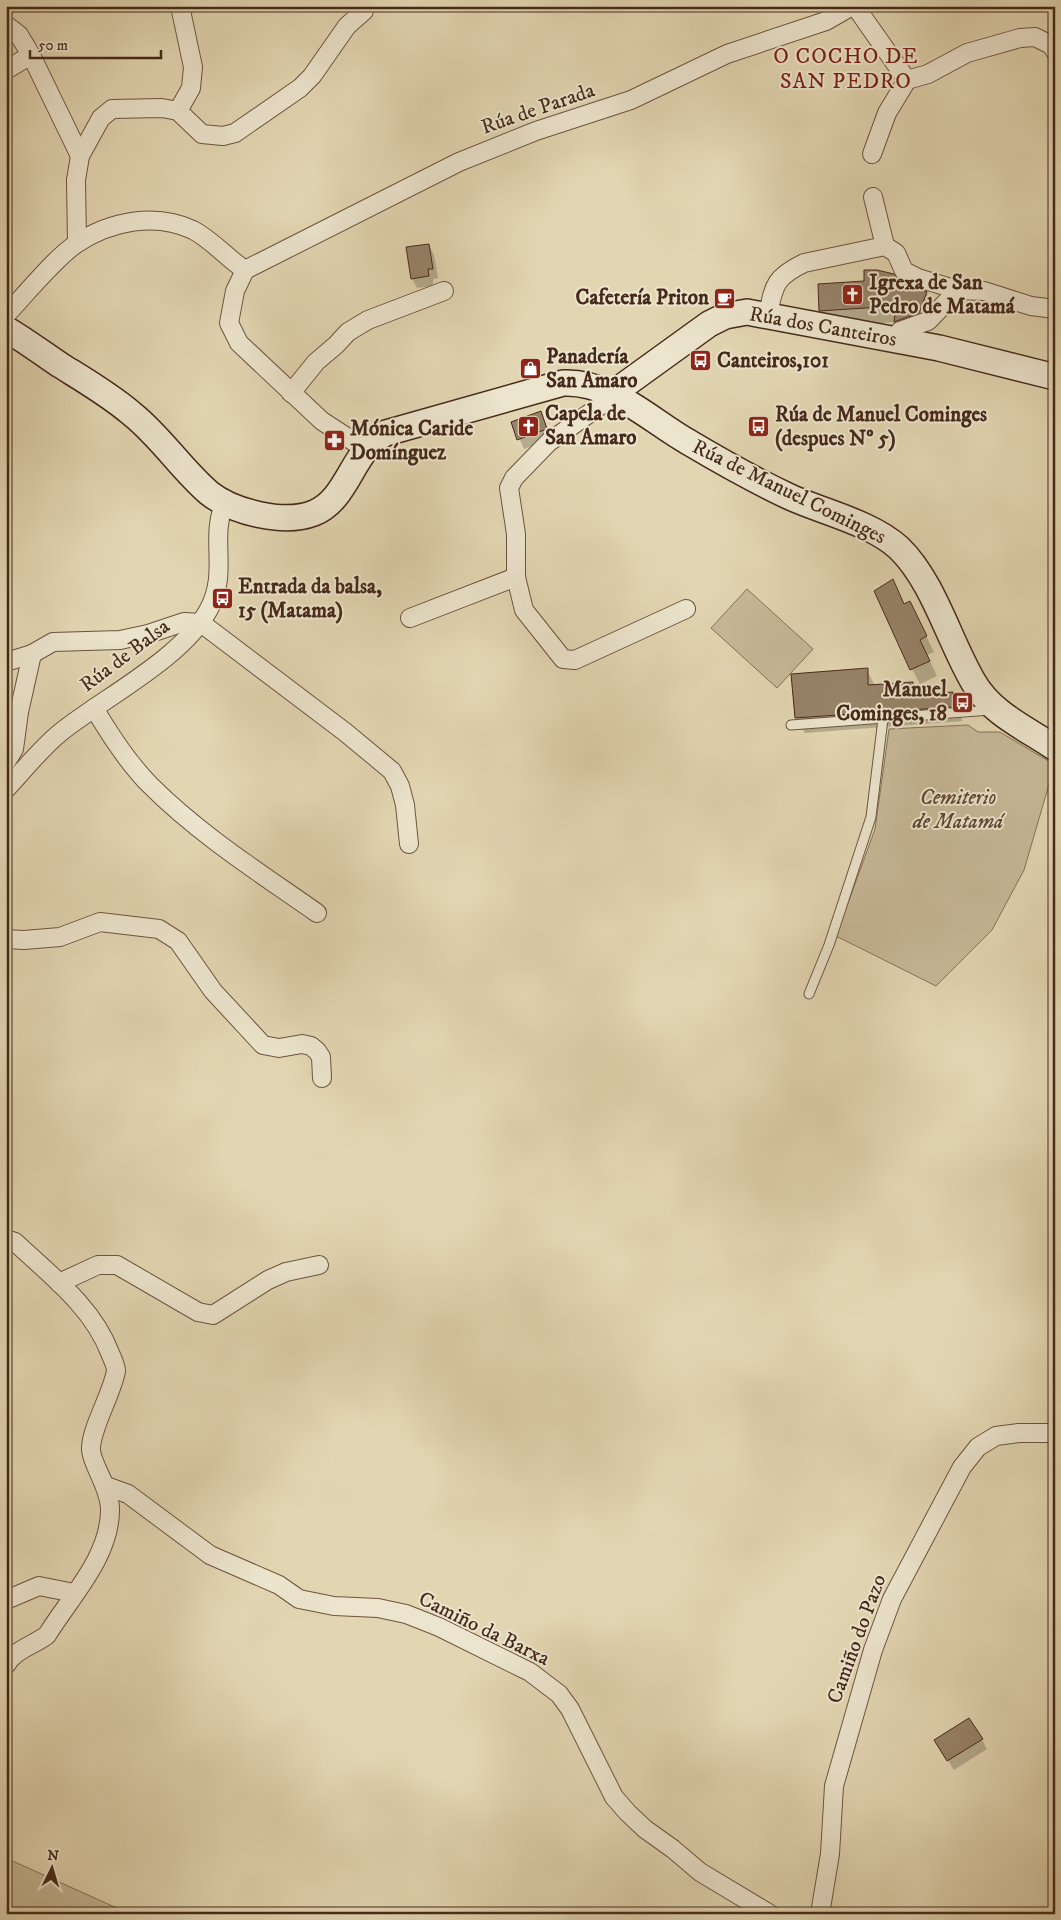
<svg xmlns="http://www.w3.org/2000/svg" width="1061" height="1920" font-family="'IM FELL DW Pica',serif">
	<rect width="100%" height="100%" fill="#e2d6b2"/>
	<filter id="stains"><feTurbulence type="fractalNoise" baseFrequency=".004" numOctaves="4"/><feColorMatrix values="0 0 0 0 .2 0 0 0 0 .09 0 0 0 0 .02 0 0 0 .5 -.17"/></filter>
	<radialGradient id="worn" r=".72"><stop offset=".6" stop-color="#630" stop-opacity="0"/><stop offset="1" stop-color="#630" stop-opacity=".3"/></radialGradient>
	<g fill="#c7b998" stroke="#867159">
		<path d="M747,589L813,649L777,688L711,628Z"/>
		<path d="M968,725L978,732H1000L1055,765V773L1050,781L1024,870L992,930L936,986L836,936L875,829L889,729Z"/>
		<path d="M6,1858L130,1914H6Z"/>
	</g>
	<g fill="#0003">
		<path d="M429,245L434,255L438,278L433,279V286L417,288L412,278Z"/>
		<path d="M926,293L935,309L905,338L896,322L830,327L820,311Z"/>
		<path d="M541,413L552,439L524,449L513,423Z"/>
		<path d="M892,581L905,605L910,603L934,652L927,655L937,676L920,684L912,669Z"/>
		<path d="M867,670L875,686L912,683L919,696L952,693L961,708L962,721L805,733L796,718L793,675Z"/>
		<path d="M982,1740L987,1749L954,1770L941,1749Z"/>
	</g>
	<g fill="#978369" stroke="#45291a">
		<path d="M429,244L433,269H428L429,276L411,279L406,247Z"/>
		<path d="M864,270H877L894,274L899,280L927,292L919,313L894,322L896,306L819,311L818,284L864,281Z"/>
		<path d="M541,411L547,429L517,440L511,422Z"/>
		<path d="M893,579L904,604L910,601L927,636L920,640L930,661L910,670L874,591Z"/>
		<path d="M868,668V685L913,682L914,695L953,692L954,707L795,718L791,674Z"/>
		<path d="M969,1718L983,1739L947,1761L934,1740Z"/>
	</g>
	<g fill="none" stroke-linecap="round" stroke-linejoin="round">
		<defs>
			<g id="lane">
				<path d="M791,725L991,710"/>
				<path d="M809,994L829,945L871,817L883,719"/>
			</g>
			<g id="street">
				<path d="M855,6L907,80L928,74L967,53L1020,38L1035,37L1051,45L1055,51"/>
				<path d="M6,25L19,35L31,55L80,156"/>
				<path d="M6,70L31,55"/>
				<path d="M178,111L191,88L193,67L180,6"/>
				<path d="M872,154L887,113L907,80"/>
				<path d="M873,197L885,246"/>
				<path d="M77,243L76,180L80,156L101,118L112,109L162,108L178,111L202,134L223,136L235,133L300,88L312,76L347,26L364,11L361,6"/>
				<path d="M768,314C774,285 775,277 804,263L885,246L896,253L904,271L918,278L958,290L984,291L1031,306L1055,309"/>
				<path d="M6,315C25,295 55,258 76,244C110,221 156,212 193,230C212,240 227,258 245,270"/>
				<path d="M897,340L900,331L928,321L958,290"/>
				<path d="M611,392L604,403L549,442L514,478L509,488L516,534V577L524,610L563,659L575,660L686,609"/>
				<path d="M291,393L316,362L336,345L348,332L368,320L444,291"/>
				<path d="M365,449L322,421L239,343L229,323L235,291L245,270L459,162L536,131L631,100L727,54L826,21L852,6"/>
				<path d="M410,618L516,577"/>
				<path d="M6,662L32,654L53,642L120,640L148,634L184,622L201,623L345,732L392,771L400,786L405,805L409,844"/>
				<path d="M94,708C110,735 129,764 150,785C200,835 260,873 317,913"/>
				<path d="M6,762L14,749L19,712L32,654"/>
				<path d="M6,789C24,770 41,748 61,732C105,697 183,658 209,609C229,571 209,538 225,502"/>
				<path d="M6,939L24,940L60,937L100,922L159,929L178,941L213,991L263,1045L279,1048L302,1044L311,1046L317,1051L321,1057L322,1078"/>
				<path d="M6,1239L15,1242C49,1274 93,1307 110,1353C112,1358 116,1365 116,1371C112,1394 90,1430 91,1450C92,1465 109,1486 110,1508C111,1556 71,1596 47,1635C34,1645 14,1650 6,1665"/>
				<path d="M59,1283L98,1265H117L198,1312L213,1315L268,1280L286,1272L319,1265"/>
				<path d="M106,1486L128,1494L210,1555L279,1585L299,1599L334,1606L378,1608L406,1614L439,1627L530,1672L559,1694L570,1709L614,1797L628,1813L645,1829L673,1849L700,1872L770,1914"/>
				<path d="M6,1600L39,1586L74,1593"/>
				<path d="M820,1914L830,1854L834,1786L873,1650L892,1599L962,1467L978,1447L996,1436L1019,1433H1055"/>
			</g>
			<g id="secondary">
				<path d="M6,329C25,340 42,353 60,365C84,380 110,395 132,414C161,437 181,469 209,493C233,512 284,525 314,513C349,499 352,449 386,433L563,383C612,381 649,420 690,443C722,462 756,481 790,497C823,512 872,523 899,548C934,582 949,641 974,683C992,714 1026,728 1055,748"/>
				<path d="M611,392L619,389L709,324L725,316L747,312L939,348L1055,377"/>
			</g>
		</defs>
		<use href="#lane" stroke="#6c5440" stroke-width="11"/>
		<use href="#street" stroke="#6c5440" stroke-width="20"/>
		<use href="#secondary" stroke="#45291a" stroke-width="28"/>
		<use href="#lane" stroke="#ece4cd" stroke-width="9"/>
		<use href="#street" stroke="#ece4cd" stroke-width="18"/>
		<use href="#secondary" stroke="#ece4cd" stroke-width="25"/>
	</g>
	<defs>
		<symbol id="church-square" viewBox="-11 -11 22 22"><rect x="-9" y="-9" width="18" height="18" rx="4" fill="#8f2418" stroke="#ece4cd"/><path d="M-1.2-6h2.4v3.5h3.3v2.4h-3.3V6h-2.4V-.1h-3.3v-2.4h3.3Z" fill="#fff"/></symbol>
		<symbol id="cafe-square" viewBox="-11 -11 22 22"><rect x="-9" y="-9" width="18" height="18" rx="4" fill="#8f2418" stroke="#ece4cd"/><path d="M-5.5-4.5H6V0H3Q3 3.5 0 3.5H-2.5Q-5.5 3.5-5.5 0ZM3-3.2v2h1.7v-2ZM-6 4.5H4V6H-6Z" fill="#fff"/></symbol>
		<symbol id="bus-square" viewBox="-11 -11 22 22"><rect x="-9" y="-9" width="18" height="18" rx="4" fill="#8f2418" stroke="#ece4cd"/><path d="M-5-6H5V4H4V6H2V4H-2V6H-4V4H-5ZM-3.5-4V0h7V-4ZM-3.5 1.2v1.5H-2V1.2ZM2 1.2v1.5H3.5V1.2Z" fill="#fff"/></symbol>
		<symbol id="shop-square" viewBox="-11 -11 22 22"><rect x="-9" y="-9" width="18" height="18" rx="4" fill="#8f2418" stroke="#ece4cd"/><path d="M-5-2.5h2.3a2.7 3.5 0 0 1 5.4 0H5L5.5 6h-11ZM-1.5-2.5h3a1.5 2.3 0 0 0-3 0Z" fill="#fff"/></symbol>
		<symbol id="pharmacy-square" viewBox="-11 -11 22 22"><rect x="-9" y="-9" width="18" height="18" rx="4" fill="#8f2418" stroke="#ece4cd"/><path d="M-2-6h4v4h4v4h-4v4h-4v-4h-4v-4h4Z" fill="#fff"/></symbol>
	</defs>
	<g fill-rule="evenodd">
		<use href="#church-square" x="840" y="282" width="25" height="25"/>
		<use href="#cafe-square" x="712" y="286" width="25" height="25"/>
		<use href="#bus-square" x="688" y="348" width="25" height="25"/>
		<use href="#shop-square" x="518" y="356" width="25" height="25"/>
		<use href="#church-square" x="516" y="414" width="25" height="25"/>
		<use href="#bus-square" x="746" y="414" width="25" height="25"/>
		<use href="#pharmacy-square" x="322" y="428" width="25" height="25"/>
		<use href="#bus-square" x="210" y="586" width="25" height="25"/>
		<use href="#bus-square" x="950" y="690" width="25" height="25"/>
	</g>
	<g text-anchor="middle" dominant-baseline="central" stroke-width="4" stroke-linejoin="round" paint-order="stroke">
		<g font-size="21" fill="#45291a" stroke="#ece4cd">
			<text transform="translate(538 109) rotate(-19)">Rúa de Parada</text>
			<text transform="translate(823 327) rotate(10)">Rúa dos Canteiros</text>
			<text transform="translate(789 492) rotate(26)">Rúa de Manuel Cominges</text>
			<text transform="translate(125 656) rotate(-37)">Rúa de Balsa</text>
			<text transform="translate(484 1629) rotate(26)">Camiño da Barxa</text>
			<text transform="translate(857 1639) rotate(-70)">Camiño do Pazo</text>
		</g>
		<g font-size="21" font-weight="bold" fill="#45291a" stroke="#ece4cd" text-anchor="start">
			<text x="869" y="283">Igrexa de San<tspan x="869" dy="24">Pedro de Matamá</tspan></text>
			<text x="709" y="298" text-anchor="end">Cafetería Priton</text>
			<text x="546" y="357">Panadería<tspan x="546" dy="24">San Amaro</tspan></text>
			<text x="717" y="361">Canteiros,101</text>
			<text x="545" y="414">Capela de<tspan x="545" dy="24">San Amaro</tspan></text>
			<text x="775" y="415">Rúa de Manuel Cominges<tspan x="775" dy="24">(despues Nº 5)</tspan></text>
			<text x="350" y="429">Mónica Caride<tspan x="350" dy="24">Domínguez</tspan></text>
			<text x="238" y="587">Entrada da balsa,<tspan x="238" dy="24">15 (Matama)</tspan></text>
			<text x="947" y="690" text-anchor="end">Manuel<tspan x="947" dy="24">Cominges, 18</tspan></text>
		</g>
		<g font-size="21" font-style="italic" fill="#5f4633" stroke="#ece4cd">
			<text x="958" y="798">Cemiterio<tspan x="958" dy="24">de Matamá</tspan></text>
		</g>
		<g font-size="22" letter-spacing="1" fill="#7a1f14" stroke="#ece4cd">
			<text x="846" y="56">O COCHO DE<tspan x="846" dy="25">SAN PEDRO</tspan></text>
		</g>
	</g>
	<rect width="1061" height="1920" fill="none" stroke="#e2d6b2" stroke-width="25"/>
	<rect x="8" y="8" width="1046" height="1905" fill="none" stroke="#45291a" stroke-width="2.5"/>
	<rect x="12" y="12" width="1036" height="1895" fill="none" stroke="#45291a"/>
	<g transform="translate(52 1868) rotate(5)" stroke="#ece4cd" stroke-width="4" paint-order="stroke">
	<path d="M0-4L9 19L0 12L-9 19Z" fill="#45291a"/>
	<text y="-8" font-size="14" font-weight="bold" text-anchor="middle" fill="#45291a">N</text>
	</g>
	<path d="M30 50v8h131v-8" fill="none" stroke="#45291a" stroke-width="2.5"/>
	<text x="38" y="50" font-size="15" fill="#45291a" stroke="#ece4cd" stroke-width="4" paint-order="stroke">50 m</text>
	<rect width="100%" height="100%" filter="url(#stains)"/>
	<rect width="100%" height="100%" fill="url(#worn)"/>
</svg>
